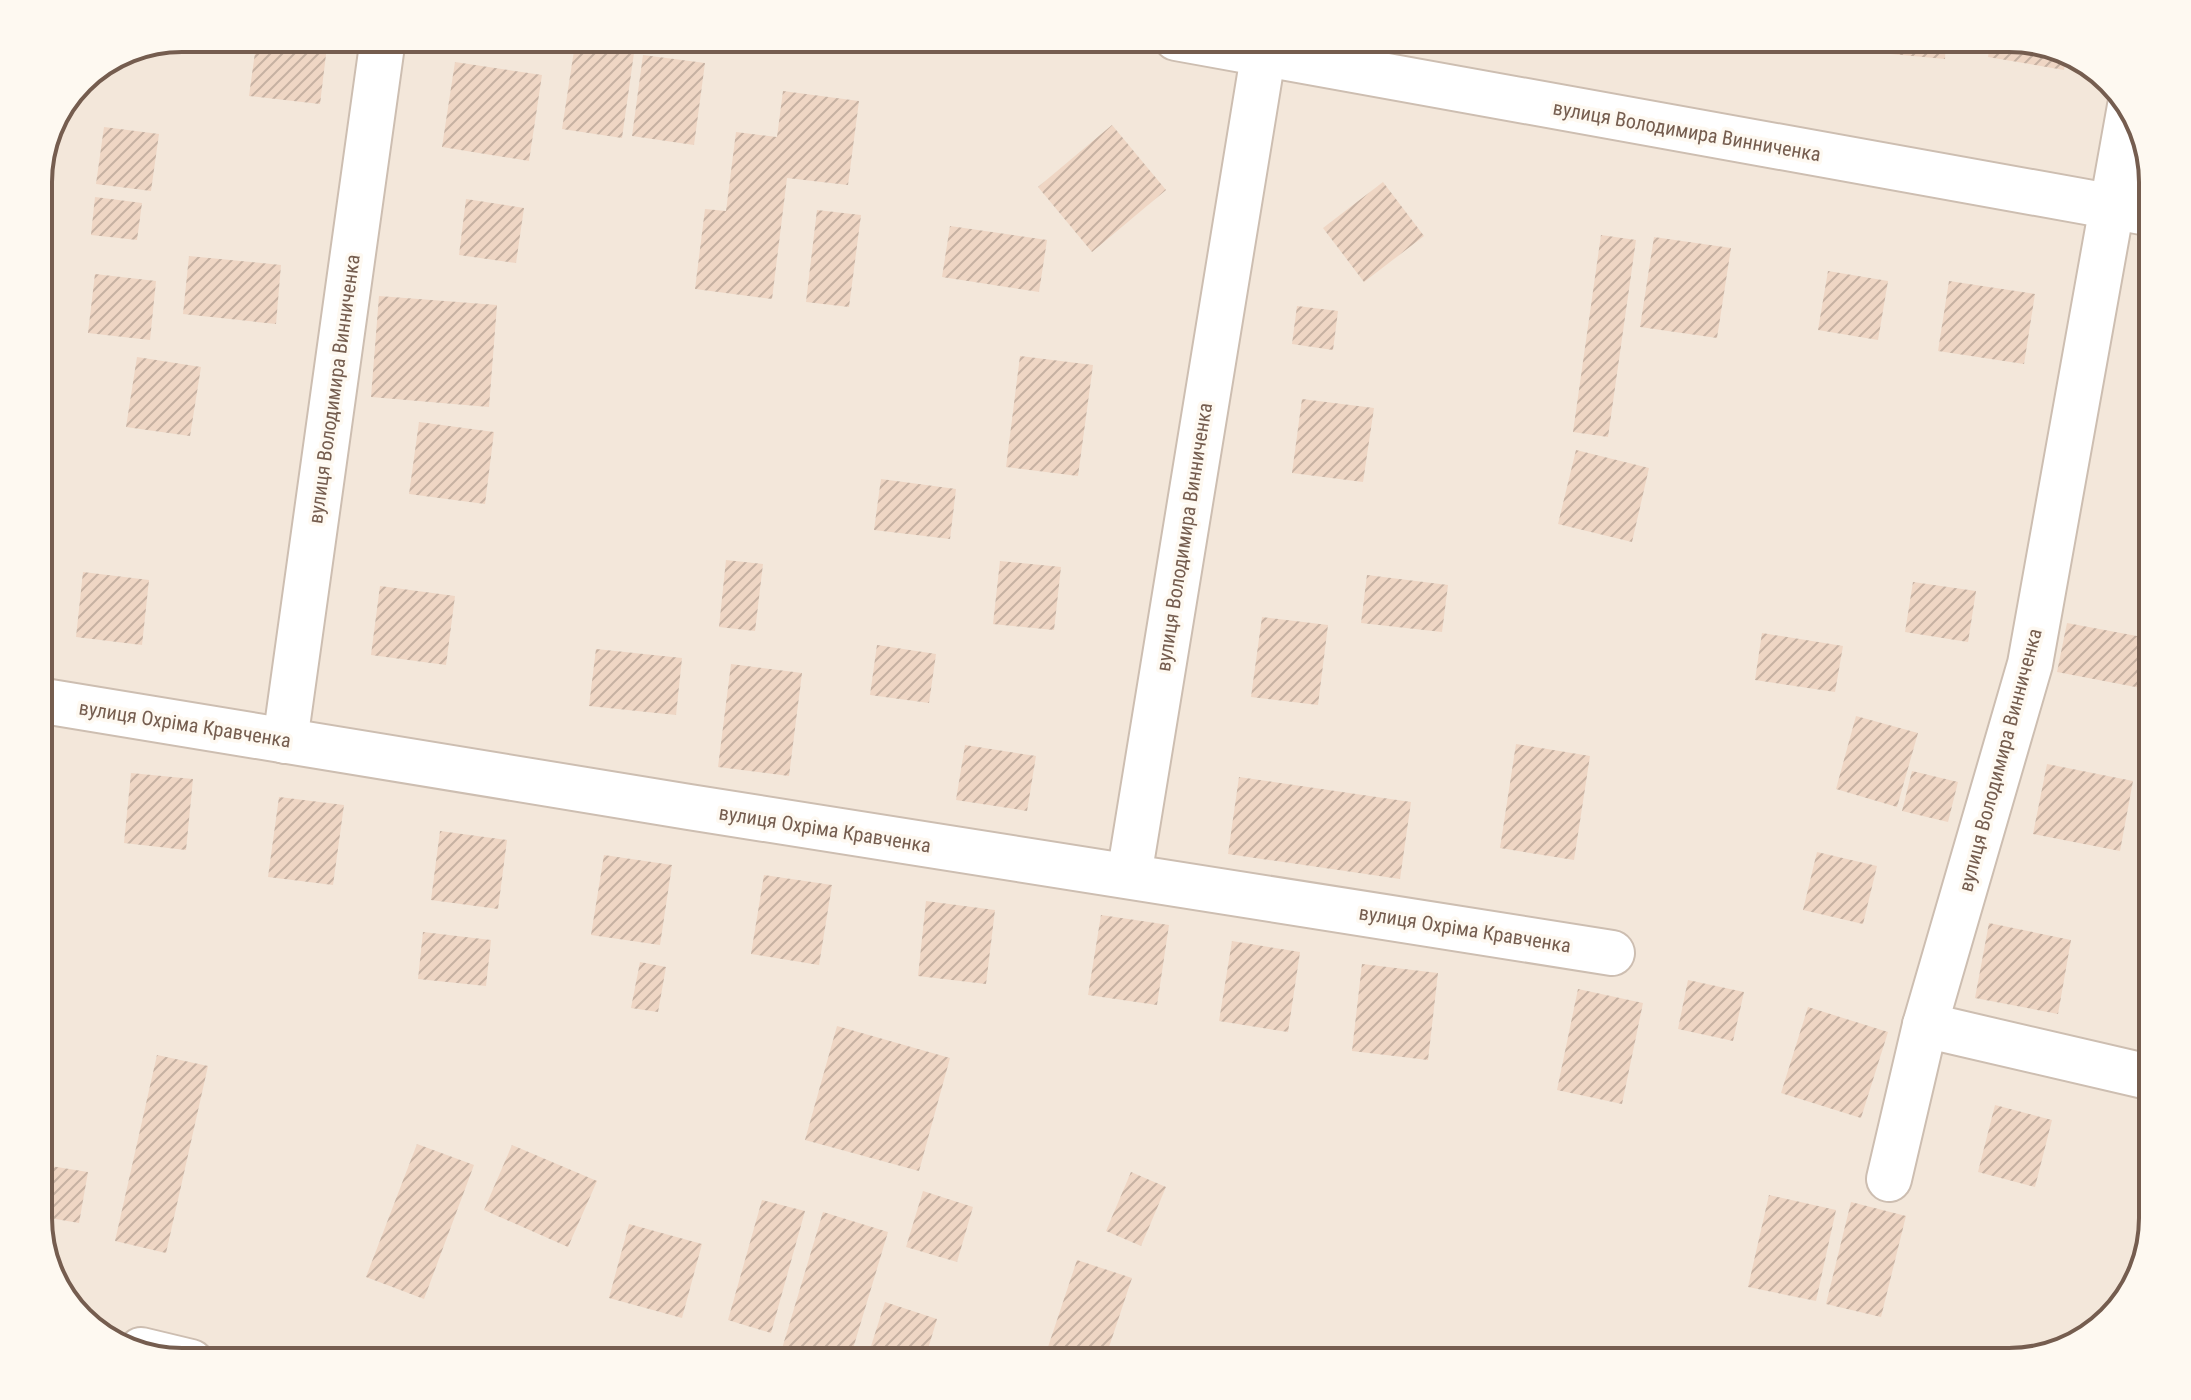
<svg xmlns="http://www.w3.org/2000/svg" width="2191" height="1400" font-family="'Roboto Condensed',sans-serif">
	<defs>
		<pattern id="building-hatch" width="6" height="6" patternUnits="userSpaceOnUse" patternTransform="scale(2)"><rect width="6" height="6" fill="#efd6c4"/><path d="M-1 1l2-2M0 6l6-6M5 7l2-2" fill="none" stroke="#c6b1a2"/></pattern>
	</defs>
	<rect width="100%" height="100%" fill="#fbf5eb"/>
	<path fill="#f3e7da" d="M182,38H2009L2089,62L2134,110L2153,181V1219L2129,1298L2081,1343L2010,1362H182L102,1338L57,1291L38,1227V173L80,80L127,49Z"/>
	<g fill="url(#building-hatch)">
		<path d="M257,38H328L320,104L249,96Z"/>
		<path d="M1870,38H1946L1945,59L1869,52Z"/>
		<path d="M1991,38H2009L2067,55L2064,70L1988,57Z"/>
		<path d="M575,44L634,53L622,138L562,129Z"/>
		<path d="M643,55L705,63L694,145L632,136Z"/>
		<path d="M455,62L542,75L529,161L442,147Z"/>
		<path d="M783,91L859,101L848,185L787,178L772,299L695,289L705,209L726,211L736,132L777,137Z"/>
		<path d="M1112,125L1166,190L1092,252L1038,187Z"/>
		<path d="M104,127L159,134L151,191L96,184Z"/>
		<path d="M1383,182L1424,236L1364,282L1323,228Z"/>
		<path d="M95,197L142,203L137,240L91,235Z"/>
		<path d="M466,199L524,208L516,263L459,255Z"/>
		<path d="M817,210L861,215L849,307L806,302Z"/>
		<path d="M950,226L1047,240L1039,292L942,277Z"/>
		<path d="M1601,235L1636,240L1608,437L1573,432Z"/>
		<path d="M1654,237L1731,248L1717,338L1640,327Z"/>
		<path d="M189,256L281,265L276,324L183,314Z"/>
		<path d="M1828,271L1888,281L1878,340L1818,330Z"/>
		<path d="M95,274L156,281L150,340L88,333Z"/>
		<path d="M1949,281L2035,294L2024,364L1938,351Z"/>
		<path d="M379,296L497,305L489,407L371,397Z"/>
		<path d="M1297,306L1338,311L1333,350L1292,344Z"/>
		<path d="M1020,356L1093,365L1078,476L1006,467Z"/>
		<path d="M137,357L201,367L190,436L126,427Z"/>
		<path d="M1302,399L1374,408L1363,482L1292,473Z"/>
		<path d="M419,422L494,432L485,504L409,494Z"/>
		<path d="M1576,450L1649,468L1632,542L1558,524Z"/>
		<path d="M881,479L956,489L950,539L874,530Z"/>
		<path d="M726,560L763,564L755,631L719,627Z"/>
		<path d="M1000,561L1061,567L1054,630L993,624Z"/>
		<path d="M83,572L149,580L142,645L76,637Z"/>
		<path d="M1367,575L1448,585L1442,632L1361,623Z"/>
		<path d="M1913,582L1976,591L1968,642L1905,632Z"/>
		<path d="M380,586L455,596L446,665L371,655Z"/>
		<path d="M1262,617L1328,625L1318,705L1251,697Z"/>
		<path d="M2067,623L2153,639V656L2146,689L2057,672Z"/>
		<path d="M1762,633L1843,646L1835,692L1755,680Z"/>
		<path d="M877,645L936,654L929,703L870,695Z"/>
		<path d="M596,649L682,658L676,715L589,706Z"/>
		<path d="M731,664L802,673L789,776L718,767Z"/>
		<path d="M1856,716L1918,733L1897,807L1836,789Z"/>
		<path d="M1516,744L1590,756L1574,860L1500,848Z"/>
		<path d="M965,745L1036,756L1027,811L956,800Z"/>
		<path d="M2047,764L2133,781L2120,851L2033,834Z"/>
		<path d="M1912,771L1958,782L1948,822L1902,811Z"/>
		<path d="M131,773L193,779L186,850L124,843Z"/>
		<path d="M1239,777L1411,802L1400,879L1228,854Z"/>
		<path d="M279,797L344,805L333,885L268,877Z"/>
		<path d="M440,831L507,840L498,909L431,900Z"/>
		<path d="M1817,852L1877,866L1863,924L1803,910Z"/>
		<path d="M604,855L672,865L660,945L591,935Z"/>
		<path d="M764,875L832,885L819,965L751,954Z"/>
		<path d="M926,901L995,910L986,984L918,976Z"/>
		<path d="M1101,915L1169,925L1157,1005L1088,995Z"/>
		<path d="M1989,923L2071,940L2058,1014L1975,998Z"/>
		<path d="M423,932L491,940L486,986L418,979Z"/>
		<path d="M1232,941L1300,952L1288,1032L1219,1021Z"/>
		<path d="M640,962L666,967L658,1012L631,1008Z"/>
		<path d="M1362,964L1438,973L1428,1060L1352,1051Z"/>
		<path d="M1688,980L1744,992L1733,1041L1678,1029Z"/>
		<path d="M1578,989L1643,1003L1622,1104L1557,1090Z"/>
		<path d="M1808,1007L1888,1032L1861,1118L1781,1093Z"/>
		<path d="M837,1026L950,1058L919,1171L805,1140Z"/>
		<path d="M157,1055L208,1066L166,1253L115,1241Z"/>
		<path d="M1995,1105L2052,1120L2035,1187L1978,1172Z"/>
		<path d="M417,1144L474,1165L424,1299L366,1277Z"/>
		<path d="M512,1145L597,1181L568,1247L484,1210Z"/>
		<path d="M38,1164L88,1172L79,1223L38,1216Z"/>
		<path d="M1131,1172L1166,1187L1141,1246L1106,1231Z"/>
		<path d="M923,1191L973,1207L957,1262L906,1247Z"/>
		<path d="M1769,1195L1836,1210L1816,1301L1748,1287Z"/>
		<path d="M762,1200L805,1211L771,1333L728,1320Z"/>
		<path d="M1851,1202L1906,1216L1881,1317L1826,1304Z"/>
		<path d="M823,1212L888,1232L849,1362H778Z"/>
		<path d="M629,1224L702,1244L682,1318L609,1298Z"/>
		<path d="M1077,1260L1132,1278L1104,1362H1043Z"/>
		<path d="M885,1302L937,1319L924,1362H866Z"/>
	</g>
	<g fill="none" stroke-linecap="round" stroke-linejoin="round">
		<defs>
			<g id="minor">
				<path d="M1176,38L2153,214"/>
				<path d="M38,700L689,807L1612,953"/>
				<path d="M285,741L383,38"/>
				<path d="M1129,876L1266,38"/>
				<path d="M1925,1025L2153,1078"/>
				<path d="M1889,1179L1925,1025L2030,664L2130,106"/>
				<path d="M141,1350L191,1362"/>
			</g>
		</defs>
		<use href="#minor" stroke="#cdbeb1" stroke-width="48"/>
		<use href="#minor" stroke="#fff" stroke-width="44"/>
	</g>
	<g text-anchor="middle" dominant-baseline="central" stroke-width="7" stroke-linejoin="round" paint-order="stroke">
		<g font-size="20" fill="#755d4f" stroke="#fef9f1">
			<text transform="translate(1687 131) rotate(10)">вулиця Володимира Винниченка</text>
			<text transform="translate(334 389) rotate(-82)">вулиця Володимира Винниченка</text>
			<text transform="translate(1184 537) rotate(-81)">вулиця Володимира Винниченка</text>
			<text transform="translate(185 724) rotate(9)">вулиця Охріма Кравченка</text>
			<text transform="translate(2000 760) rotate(-75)">вулиця Володимира Винниченка</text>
			<text transform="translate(825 829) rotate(9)">вулиця Охріма Кравченка</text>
			<text transform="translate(1465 929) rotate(9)">вулиця Охріма Кравченка</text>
		</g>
	</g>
	<path d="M0 0H2191V1400H0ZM182 52H2009A130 130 0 0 1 2139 182V1218A130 130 0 0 1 2009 1348H182A130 130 0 0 1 52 1218V182A130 130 0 0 1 182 52Z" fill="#fef9f1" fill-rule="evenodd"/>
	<path fill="none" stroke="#755d4f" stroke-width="4" d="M182 52H2009A130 130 0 0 1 2139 182V1218A130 130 0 0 1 2009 1348H182A130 130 0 0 1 52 1218V182A130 130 0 0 1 182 52Z"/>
</svg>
